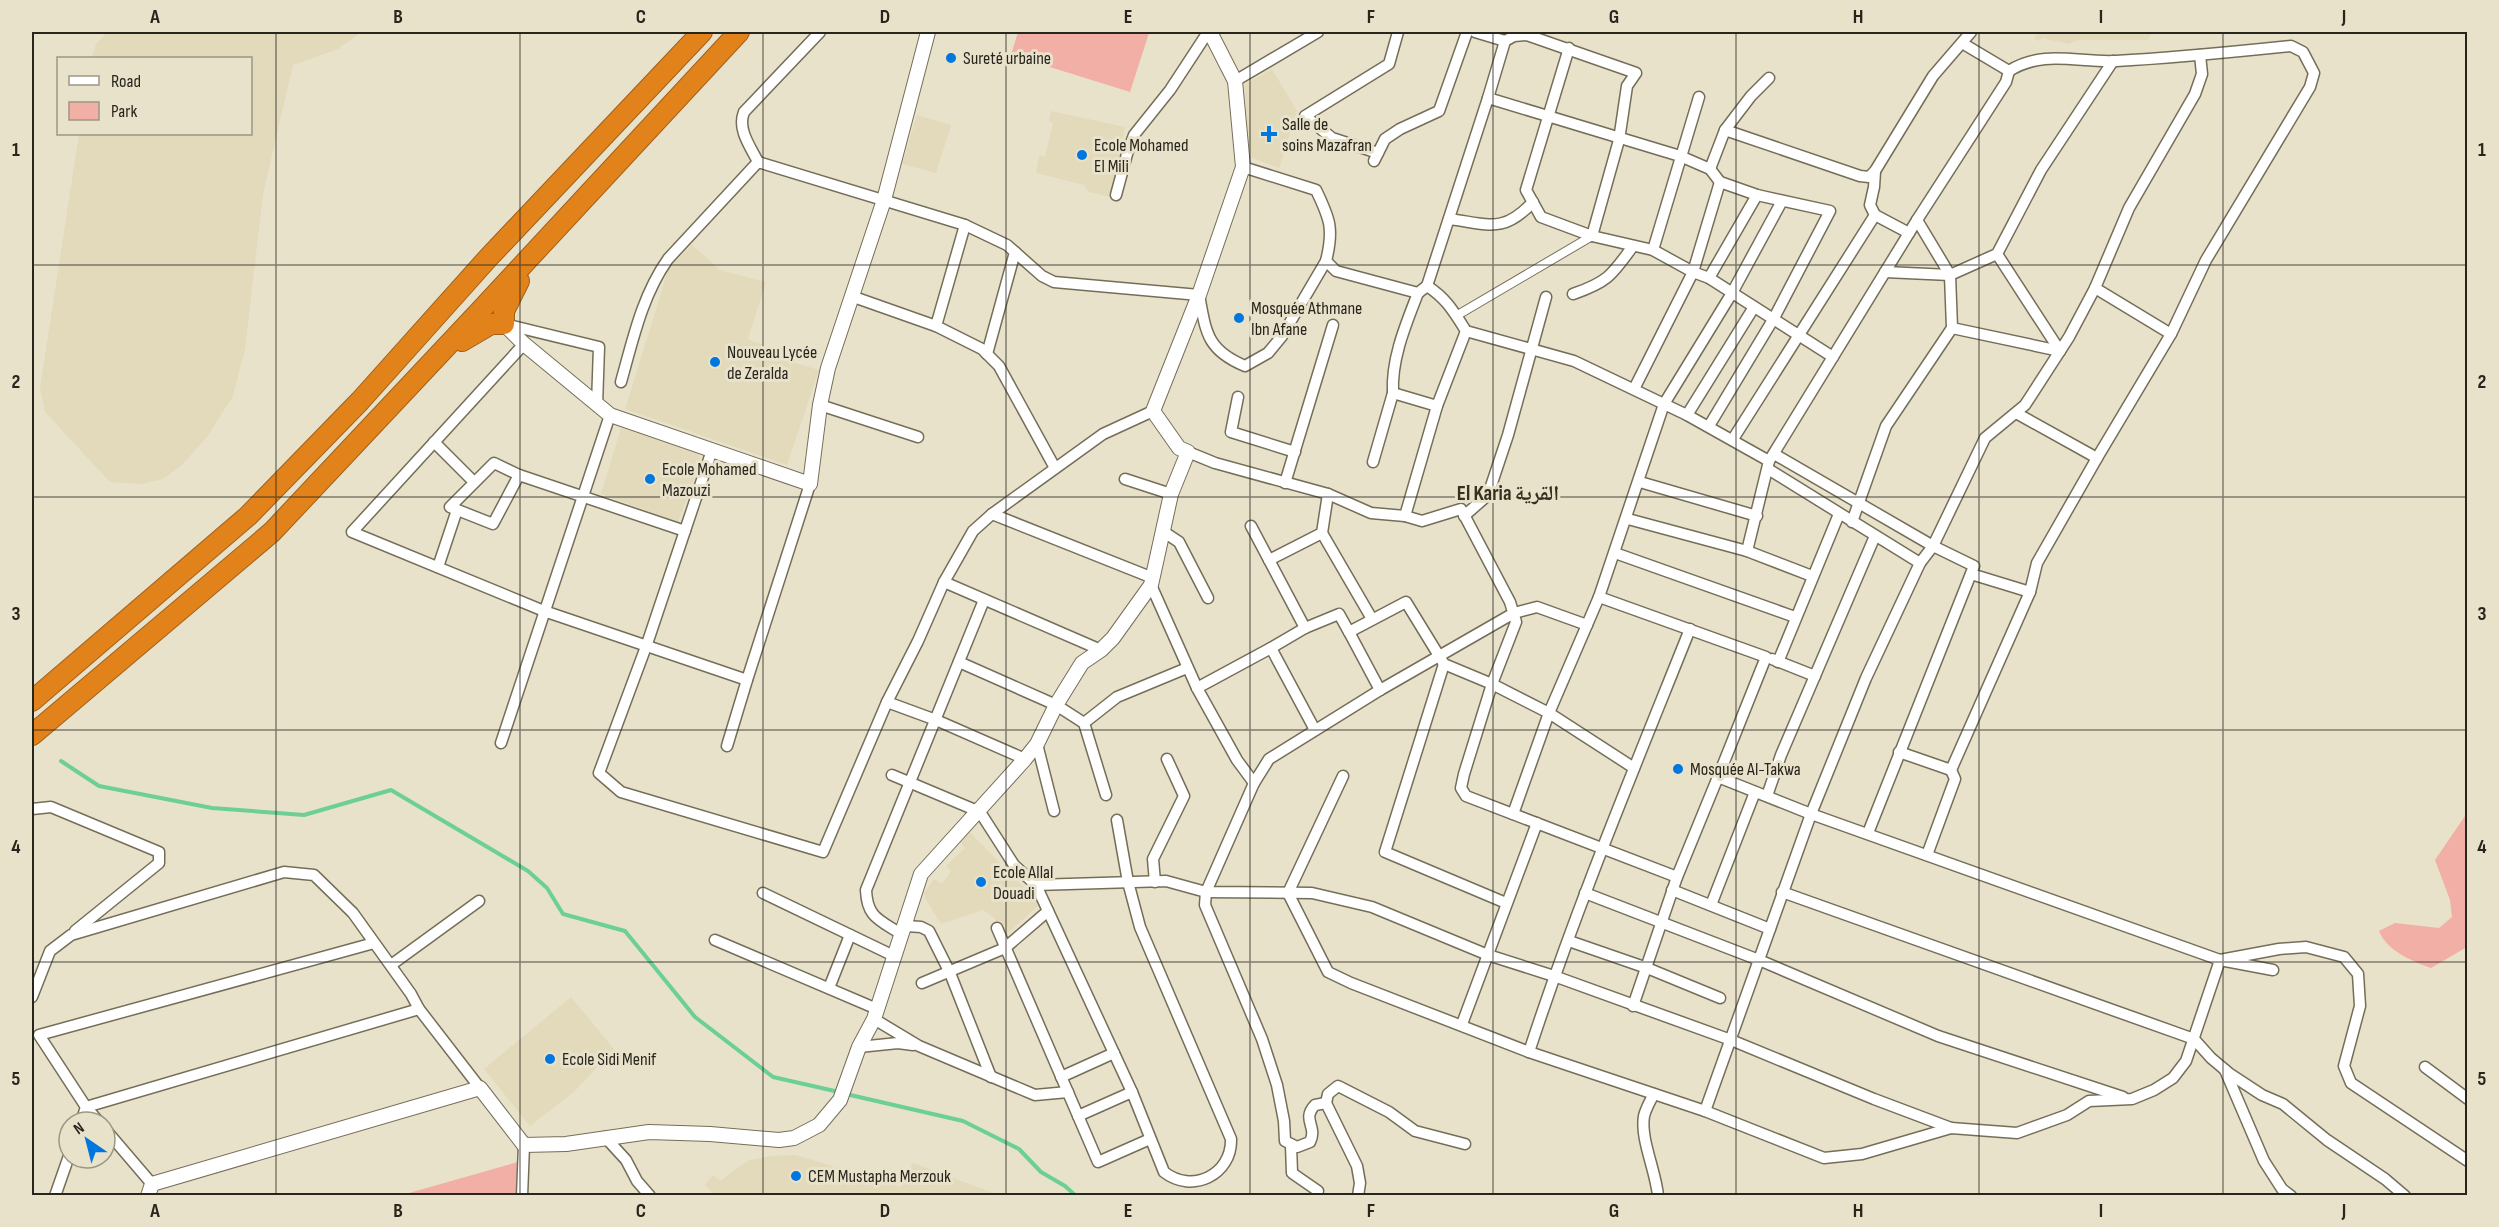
<svg xmlns="http://www.w3.org/2000/svg" width="2499" height="1227" font-family="'Sofia Sans Condensed','Noto Naskh Arabic',sans-serif">
	<rect width="100%" height="100%" fill="#e9e2cb"/>
	<g fill="#e3d9bb">
		<path d="M107,32H362L338,49L293,65L263,194L245,349L233,396L207,437L182,465L163,479L141,484L110,482L45,412L40,388L79,134H250V58H92L96,44Z"/>
		<path d="M2038,32H2152L2148,40H2078L2069,44L2042,38L2039,41L2034,39Z"/>
		<path d="M1272,69L1297,111L1279,168L1250,157L1244,85Z"/>
		<path d="M1051,111L1125,127L1110,197L1089,192L1084,185L1036,173L1039,156L1045,157L1053,123L1049,121Z"/>
		<path d="M917,115L951,125L936,173L902,164Z"/>
		<path d="M692,245L720,270L766,282L748,339L763,345L761,353L819,370L787,465L625,409L669,267Z"/>
		<path d="M621,428L696,452L700,457V463L678,522L601,494Z"/>
		<path d="M969,831L1040,904L1006,935L993,917L983,910L941,924L925,898L924,893L934,879L942,884L951,871L946,866L965,848L959,841Z"/>
		<path d="M571,997L614,1049L574,1092L530,1126L484,1069Z"/>
		<path d="M796,1155L900,1187L913,1163L999,1195L716,1196L705,1185L713,1175L721,1181L731,1172L750,1160L772,1156Z"/>
	</g>
	<g fill="#f1afa6">
		<path d="M1018,32H1146L1149,33L1130,92L1011,55Z"/>
		<path d="M2467,813V947L2431,968C2412,961 2387,951 2379,931L2395,923L2439,928L2452,917L2450,900L2435,860Z"/>
		<path d="M521,1161L518,1195H402Z"/>
	</g>
	<g fill="none" stroke-linecap="round" stroke-linejoin="round">
		<g stroke="#6ccf96" stroke-width="4">
			<path d="M61,761L99,786L212,808L304,815L391,790L528,871L547,888L563,914L625,931L695,1017L773,1077L839,1092"/>
			<path d="M846,1094L963,1121L1019,1149L1041,1172L1065,1186L1076,1196"/>
		</g>
		<defs>
			<path id="pedestrian" d="M1456,316L1592,236"/>
			<g id="minor">
				<path d="M1475,32L1505,41L1488,98"/>
				<path d="M1505,41L1514,36L1527,35L1636,73L1627,86L1619,140L1592,236"/>
				<path d="M1962,43L2009,71C2044,49 2078,63 2116,61C2175,58 2233,52 2291,46L2303,52L2314,73L2310,87L2206,260L2171,334L2097,458L2016,413"/>
				<path d="M1569,48L1526,190L1541,217L1592,236L1653,250L1693,272L1709,278L1833,357"/>
				<path d="M1235,81L1318,32"/>
				<path d="M1725,130L1751,96L1769,78"/>
				<path d="M1378,153L1332,138L1305,116L1389,64L1398,32"/>
				<path d="M1374,161L1385,139L1400,129L1439,111L1467,32"/>
				<path d="M758,162L965,225"/>
				<path d="M1243,167L1316,190C1330,219 1334,229 1326,261L1336,271L1418,293L1427,286C1446,298 1454,312 1466,331L1574,361L1687,415L1769,461"/>
				<path d="M1710,169L1725,130L1860,176L1869,177L1875,171L1933,76L1971,32"/>
				<path d="M1116,195L1127,154L1134,135L1170,90L1208,32"/>
				<path d="M1875,215L1909,233"/>
				<path d="M1449,219C1489,224 1503,234 1533,202"/>
				<path d="M1653,250L1699,97"/>
				<path d="M1997,254L2060,351"/>
				<path d="M1885,272L1950,275"/>
				<path d="M1950,275L1917,220L2006,82L2009,71"/>
				<path d="M1709,278L1757,195"/>
				<path d="M1427,286L1488,98L1680,156L1710,169L1720,182L1757,195L1830,211L1774,318L1709,426"/>
				<path d="M2095,288L2171,334"/>
				<path d="M1573,294C1608,282 1612,275 1633,246"/>
				<path d="M851,296L936,326L982,349L999,366L1055,468"/>
				<path d="M504,324L599,347L597,405"/>
				<path d="M936,326L965,225L1007,245L1042,276L1054,282L1199,295C1206,333 1207,350 1245,366L1268,353L1282,336L1326,261"/>
				<path d="M1952,328L2060,351"/>
				<path d="M524,344L352,532L544,611L747,680L810,484"/>
				<path d="M987,354L1015,252"/>
				<path d="M621,382C633,339 642,296 668,259L758,162C750,146 737,129 744,112L820,32"/>
				<path d="M1634,389L1693,272L1720,182"/>
				<path d="M1393,393C1391,359 1406,324 1418,293"/>
				<path d="M1238,397L1231,432L1295,452"/>
				<path d="M820,405L918,437"/>
				<path d="M1687,415L1754,307"/>
				<path d="M1733,439L1875,215L1870,205L1874,187L1875,171"/>
				<path d="M434,442L474,482"/>
				<path d="M712,450L647,644L599,773L621,792L823,852L887,702L918,641L944,582L973,531L992,514L1103,434L1153,411"/>
				<path d="M1188,452L1215,463L1328,494L1371,513L1405,516L1422,521L1461,509L1510,602L1516,622L1492,684L1464,774L1461,788L1466,796L1677,877L1718,777L1811,814L2220,960L2273,970"/>
				<path d="M1774,454L1933,546L1974,566L1868,833"/>
				<path d="M1373,462L1393,393L1437,406"/>
				<path d="M494,463L519,475L493,524L450,507Z"/>
				<path d="M1768,469L1920,563"/>
				<path d="M519,475L685,531"/>
				<path d="M1125,479L1171,494"/>
				<path d="M1640,482L1757,516"/>
				<path d="M1285,483L1333,325"/>
				<path d="M992,514L1153,578"/>
				<path d="M1405,516L1437,406L1466,331"/>
				<path d="M1464,516L1488,495L1508,435L1546,297"/>
				<path d="M1628,519L1747,551L1812,576"/>
				<path d="M1852,522L1886,426L1952,328L1950,275L1997,254L2041,170L2113,61"/>
				<path d="M1251,526L1305,628"/>
				<path d="M1164,532L1179,542L1208,598"/>
				<path d="M1322,533L1372,619"/>
				<path d="M1747,551L1769,461L1917,220"/>
				<path d="M1615,553L1795,617"/>
				<path d="M1269,560L1322,533L1328,494"/>
				<path d="M438,567L457,510"/>
				<path d="M1971,574L2030,592"/>
				<path d="M944,582L1101,650"/>
				<path d="M1151,585L1197,688L1237,760L1254,783"/>
				<path d="M1599,597L1766,657L1718,777"/>
				<path d="M1271,648L1305,628L1339,614L1349,632"/>
				<path d="M1772,659L1815,676"/>
				<path d="M959,662L1056,705L1084,723L1117,697L1187,668"/>
				<path d="M1778,662L1839,514"/>
				<path d="M1444,664L1385,852L1506,903"/>
				<path d="M1197,688L1271,648L1315,730"/>
				<path d="M1380,690L1349,632L1406,602L1444,664L1492,684L1549,713L1599,597L1664,404L1732,293L1782,201"/>
				<path d="M887,702L936,720L1025,759"/>
				<path d="M1084,723L1106,795"/>
				<path d="M501,743L610,415"/>
				<path d="M1037,744L1054,811"/>
				<path d="M727,746L747,680"/>
				<path d="M1899,752L1951,770L2030,592L2037,563L2097,458"/>
				<path d="M892,775L980,812L1014,865L1036,885L1166,881L1206,892L1312,893L1372,907L1488,955L1554,976L1731,1040L1874,1099L1951,1128"/>
				<path d="M1343,776L1288,893L1328,972L1351,983L1529,1052L1705,1111L1824,1158L1862,1154L1951,1128L2017,1133L2067,1115L2089,1101L2132,1099L2154,1090L2173,1078L2186,1061L2220,960L2279,949L2306,947L2344,957L2358,974L2360,1006L2344,1066L2351,1083L2468,1161"/>
				<path d="M1767,796L1781,755L1875,536"/>
				<path d="M32,809L51,807L159,852V863L75,931"/>
				<path d="M1513,814L1549,713L1634,768"/>
				<path d="M1927,855L1955,779L1951,770"/>
				<path d="M1155,882L1153,859L1184,796L1167,759"/>
				<path d="M1036,885L1132,1092L1164,1172C1192,1194 1232,1175 1231,1139L1140,927L1128,882L1117,820"/>
				<path d="M1672,890L1770,929"/>
				<path d="M1782,892L2194,1039L2211,1058L2230,1074L2262,1095L2283,1104L2327,1140L2385,1179L2405,1196"/>
				<path d="M763,893L894,956"/>
				<path d="M1585,893L1759,960L1938,1036L2123,1097"/>
				<path d="M1711,905L1755,792"/>
				<path d="M906,926L921,927L929,931L950,973L991,1077"/>
				<path d="M997,928L1098,1162L1150,1139"/>
				<path d="M901,934C880,920 867,918 866,890L984,600"/>
				<path d="M715,940L877,1009"/>
				<path d="M1569,941L1647,968L1720,998"/>
				<path d="M391,965L479,901"/>
				<path d="M922,983L1005,948L1048,911"/>
				<path d="M829,988L850,935"/>
				<path d="M32,997L50,951L71,935L284,872L314,875L353,913L411,994L419,1009L480,1088"/>
				<path d="M1633,1006L1677,877"/>
				<path d="M874,1019L919,1046L1035,1095L1068,1092"/>
				<path d="M1462,1024L1537,823"/>
				<path d="M859,1047L898,1043L913,1045"/>
				<path d="M1529,1052C1576,908 1634,769 1690,629"/>
				<path d="M2425,1067L2468,1099"/>
				<path d="M2225,1070L2264,1161L2282,1189L2291,1196"/>
				<path d="M1061,1077L1114,1053"/>
				<path d="M1654,1094C1650,1101 1646,1108 1644,1116C1640,1139 1656,1171 1658,1196"/>
				<path d="M1326,1103L1328,1094L1338,1086L1342,1088L1389,1112L1415,1131L1465,1144"/>
				<path d="M1705,1111L1811,814L1866,678L1920,563L1933,546L1985,438L2025,405L2069,337L2095,288L2129,208L2195,94L2202,74L2200,55"/>
				<path d="M1078,1116L1132,1092"/>
				<path d="M81,1122L86,1107L419,1009"/>
				<path d="M99,1122L86,1107L39,1035L374,943"/>
				<path d="M105,1129L152,1184"/>
				<path d="M605,1137L626,1160L637,1181L650,1196"/>
				<path d="M1291,1145L1292,1173L1318,1191"/>
				<path d="M55,1196L69,1156"/>
				<path d="M522,1196L524,1145"/>
				<path d="M1358,1196L1360,1183L1357,1166L1326,1103L1315,1105C1301,1120 1318,1126 1310,1142L1297,1147L1285,1141L1284,1121L1277,1085L1262,1039L1205,905L1206,892L1254,783L1269,759L1380,690L1514,613L1537,607L1587,625"/>
			</g>
			<g id="tertiary">
				<path d="M504,324L524,344L610,415L810,484L820,405L828,368L884,200L928,32"/>
				<path d="M148,1196L152,1184L480,1088L524,1145L566,1144L649,1132L710,1134L779,1140L794,1138L819,1125L840,1100L859,1047L874,1019L921,874L1025,759L1037,744L1056,705L1082,663L1101,650L1113,638L1151,585L1171,494L1188,452L1179,448L1153,411L1199,295L1243,167L1235,81L1210,32"/>
			</g>
			<g id="motorway">
				<path d="M462,341L491,324H504V311L519,281"/>
				<path d="M32,701L248,516L360,401L489,257L702,32"/>
				<path d="M32,735L272,532L479,312L739,32"/>
			</g>
		</defs>
		<use href="#pedestrian" stroke="#746e59" stroke-width="10"/>
		<use href="#minor" stroke="#746e59" stroke-width="13"/>
		<use href="#tertiary" stroke="#746e59" stroke-width="16"/>
		<use href="#motorway" stroke="#a0611c" stroke-width="22"/>
		<use href="#pedestrian" stroke="#fff" stroke-width="8"/>
		<use href="#minor" stroke="#fff" stroke-width="10"/>
		<use href="#tertiary" stroke="#fff" stroke-width="14"/>
		<use href="#motorway" stroke="#e1821b" stroke-width="20"/>
	</g>
	<path fill="none" stroke="#28251d" stroke-width="1.5" stroke-opacity="0.55" d="M276,32V1196M520,32V1196M763,32V1196M1006,32V1196M1250,32V1196M1493,32V1196M1736,32V1196M1979,32V1196M2223,32V1196M32,265H2468M32,497H2468M32,730H2468M32,962H2468"/>
	<g fill="#0077de" stroke="#e9e2cb" stroke-width="2">
		<circle cx="951" cy="58" r="6"/>
		<path d="M1266 125h6v6h6v6h-6v6h-6v-6h-6v-6h6z"/>
		<circle cx="1082" cy="155" r="6"/>
		<circle cx="1239" cy="318" r="6"/>
		<circle cx="715" cy="362" r="6"/>
		<circle cx="650" cy="479" r="6"/>
		<circle cx="1678" cy="769" r="6"/>
		<circle cx="981" cy="882" r="6"/>
		<circle cx="550" cy="1059" r="6"/>
		<circle cx="796" cy="1176" r="6"/>
	</g>
	<g text-anchor="middle" dominant-baseline="central" stroke-width="6" stroke-linejoin="round" paint-order="stroke">
		<g font-size="18" fill="#28251d" stroke="#e9e2cb" text-anchor="start">
			<text x="963" y="58">Sureté urbaine</text>
			<text x="1282" y="124">Salle de<tspan x="1282" dy="21">soins Mazafran</tspan></text>
			<text x="1094" y="145">Ecole Mohamed<tspan x="1094" dy="21">El Mili</tspan></text>
			<text x="1251" y="308">Mosquée Athmane<tspan x="1251" dy="21">Ibn Afane</tspan></text>
			<text x="727" y="352">Nouveau Lycée<tspan x="727" dy="21">de Zeralda</tspan></text>
			<text x="662" y="469">Ecole Mohamed<tspan x="662" dy="21">Mazouzi</tspan></text>
			<text x="1690" y="769">Mosquée Al-Takwa</text>
			<text x="993" y="872">Ecole Allal<tspan x="993" dy="21">Douadi</tspan></text>
			<text x="562" y="1059">Ecole Sidi Menif</text>
			<text x="808" y="1176">CEM Mustapha Merzouk</text>
		</g>
		<g font-size="21" font-weight="bold" fill="#36301e" stroke="#e9e2cb">
			<text x="1508" y="493">El Karia القرية</text>
		</g>
	</g>
	<rect width="2499" height="1227" fill="none" stroke="#e9e2cb" stroke-width="66"/>
	<rect x="57" y="57" width="195" height="78" fill="#e9e2cb" stroke="#9c9685" stroke-width="1.5"/>
	<rect x="69" y="76" width="30" height="9" fill="#ffffff" stroke="#9c9685" stroke-width="1.5"/>
	<text x="111" y="87" font-size="18" fill="#28251d">Road</text>
	<rect x="69" y="102" width="30" height="18" fill="#f1afa6" stroke="#9c9685" stroke-width="1.5"/>
	<text x="111" y="117" font-size="18" fill="#28251d">Park</text>
	<g transform="translate(87 1140) rotate(325)"><circle r="28" fill="#e9e2cb" stroke="#9c9685" stroke-width="1.5"/>
	<path d="M0-4.5L10 22L0 15L-10 22Z" fill="#0077de"/>
	<text y="-9" font-size="16" font-weight="bold" text-anchor="middle" fill="#28251d">N</text>
	</g>
	<rect x="33" y="33" width="2433" height="1161" fill="none" stroke="#28251d" stroke-width="2"/>
	<g font-size="20" text-anchor="middle" font-weight="bold" fill="#28251d">
		<text x="155" y="23">A</text>
		<text x="398" y="23">B</text>
		<text x="641" y="23">C</text>
		<text x="885" y="23">D</text>
		<text x="1128" y="23">E</text>
		<text x="1371" y="23">F</text>
		<text x="1614" y="23">G</text>
		<text x="1858" y="23">H</text>
		<text x="2101" y="23">I</text>
		<text x="2344" y="23">J</text>
		<text x="16" y="156">1</text>
		<text x="2482" y="156">1</text>
		<text x="16" y="388">2</text>
		<text x="2482" y="388">2</text>
		<text x="16" y="620">3</text>
		<text x="2482" y="620">3</text>
		<text x="16" y="853">4</text>
		<text x="2482" y="853">4</text>
		<text x="16" y="1085">5</text>
		<text x="2482" y="1085">5</text>
		<text x="155" y="1217">A</text>
		<text x="398" y="1217">B</text>
		<text x="641" y="1217">C</text>
		<text x="885" y="1217">D</text>
		<text x="1128" y="1217">E</text>
		<text x="1371" y="1217">F</text>
		<text x="1614" y="1217">G</text>
		<text x="1858" y="1217">H</text>
		<text x="2101" y="1217">I</text>
		<text x="2344" y="1217">J</text>
	</g>
</svg>
